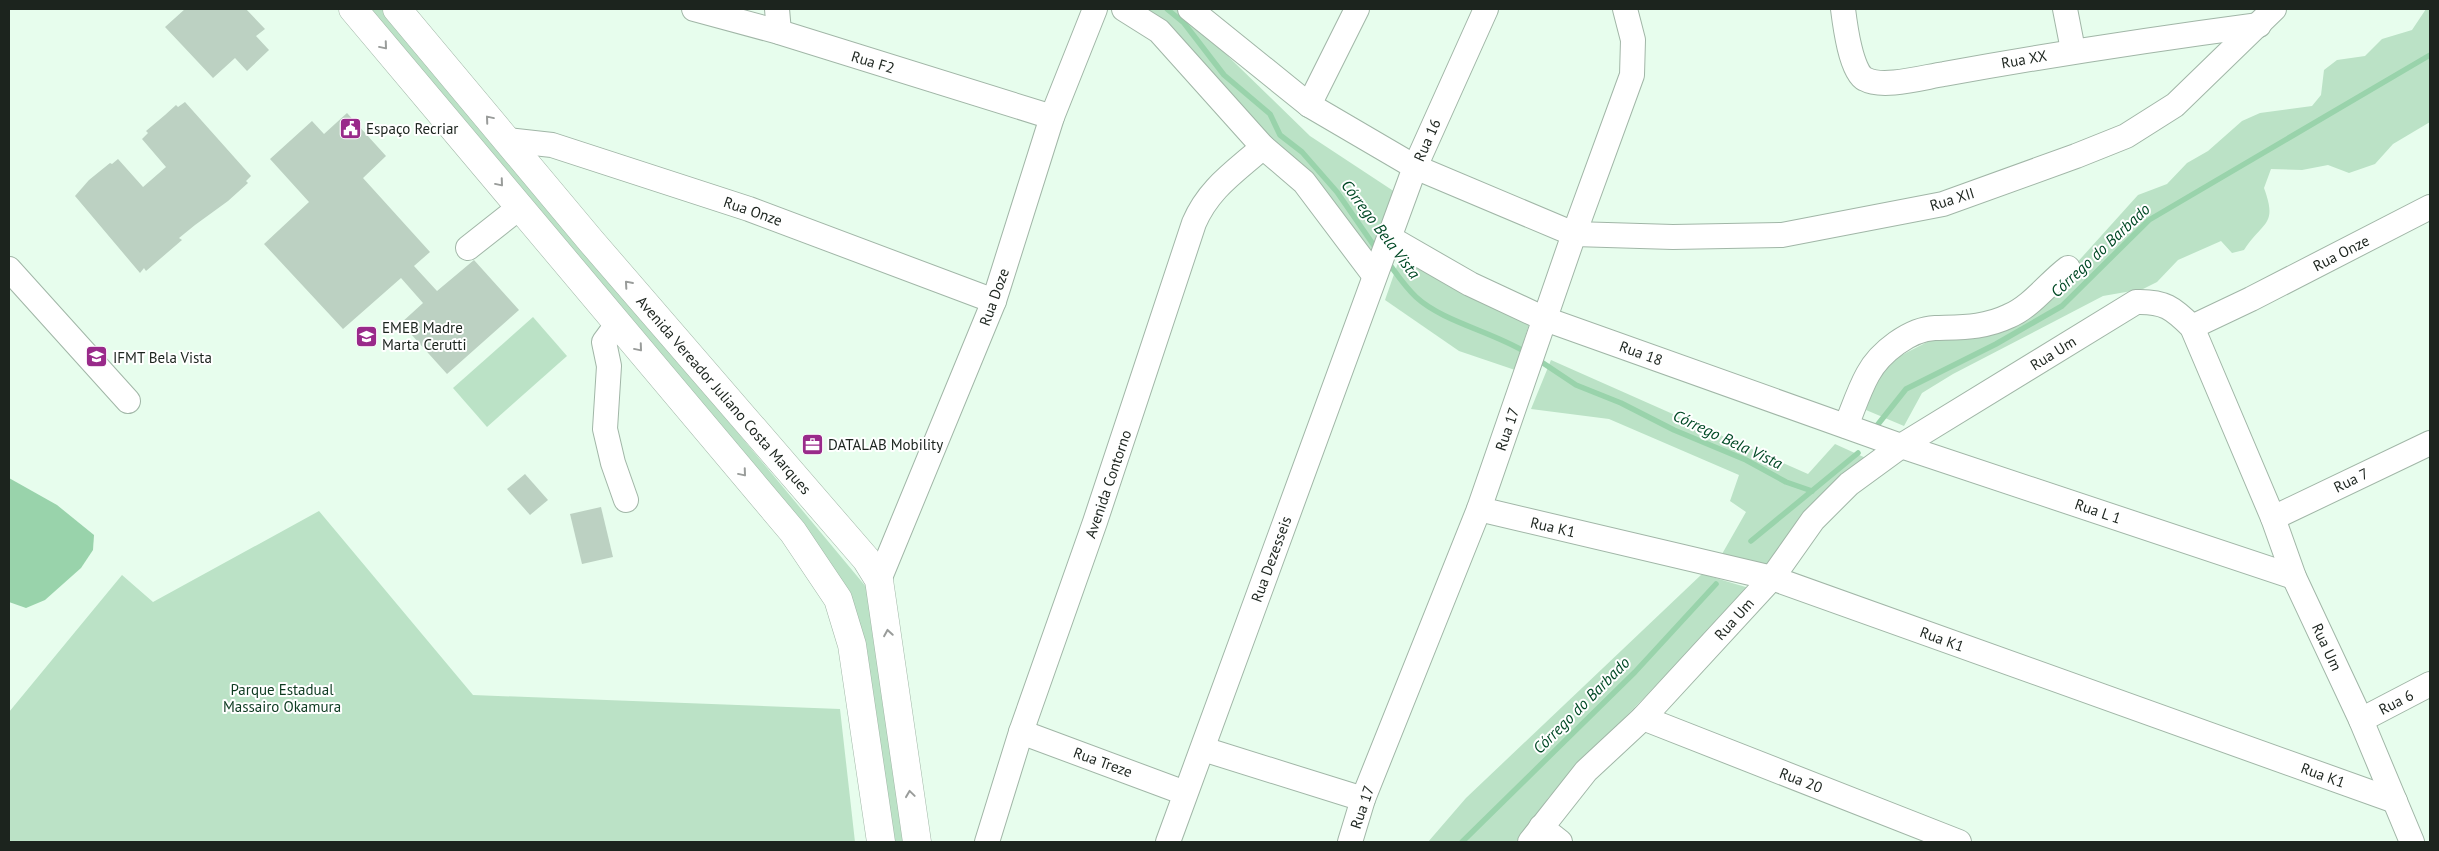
<svg xmlns="http://www.w3.org/2000/svg" width="2439" height="851" font-family="'PT Sans',sans-serif">
	<rect width="100%" height="100%" fill="#e7fded"/>
	<g fill="#bbe2c6">
		<path d="M363,9H385L867,588L905,842H888L856,616Z"/>
		<path d="M1144,9H1176L1200,29L1310,136L1395,192L1373,260L1173,28Z"/>
		<path d="M2426,9H2430V122L2393,144L2375,164L2349,173L2328,165L2302,170L2271,169L2264,188C2278,226 2263,221 2244,250L2232,253L2221,241L2178,260L2157,282L2143,289L2103,296L1953,374L1922,393L1904,426L1866,410L1877,375L1900,356L1935,338L1978,335L2074,266L2138,195L2167,184L2187,163L2208,151L2242,121L2260,113L2312,106L2321,95L2324,70L2337,60L2365,56L2382,39L2412,30Z"/>
		<path d="M1400,257L1530,321L1515,370L1459,351L1385,300Z"/>
		<path d="M533,317L567,356L487,427L453,388Z"/>
		<path d="M1551,360L1808,474L1835,444L1868,459L1769,567L1722,554L1746,512L1730,501L1739,475L1609,419L1531,409Z"/>
		<path d="M319,511L473,695L840,709L855,842H9V712L122,575L153,602Z"/>
		<path d="M1702,574L1749,588L1549,797L1516,842H1428L1466,798Z"/>
	</g>
	<path fill="#99d3ab" d="M9,478L57,505L94,535L93,550L81,568L45,600L26,608L9,602Z"/>
	<g fill="none" stroke-linecap="round" stroke-linejoin="round">
		<g stroke="#99d3ab" stroke-width="5.5">
			<path d="M1167,9L1184,23L1224,75L1270,114L1280,135L1302,152L1337,192L1377,250"/>
			<path d="M1387,261C1396,273 1405,287 1416,297C1443,322 1494,332 1527,353"/>
			<path d="M1537,359L1576,385L1621,403L1674,430L1746,460L1786,482L1812,491"/>
			<path d="M1875,428L1906,389L1996,344L2062,306L2149,220L2430,55"/>
			<path d="M1751,541L1858,453"/>
			<path d="M1462,842L1635,672L1716,584"/>
		</g>
	</g>
	<g fill="#bcd1c2">
		<path d="M185,9H246L265,29L256,36L269,50L247,71L235,58L213,78L165,27Z"/>
		<path d="M185,102L251,176L246,181L248,183L228,201L195,225L179,238L182,240L146,271L144,268L140,273L75,196L89,180L110,163L112,164L118,159L143,187L166,167L142,139L148,133L146,131L165,115L176,105L178,107Z"/>
		<path d="M347,113L386,156L363,178L430,252L414,266L437,291L474,260L519,310L447,374L401,323L423,303L401,278L343,329L264,244L309,202L270,159L312,121L324,134Z"/>
		<path d="M525,474L548,500L530,515L507,489Z"/>
		<path d="M601,507L613,557L582,564L570,514Z"/>
	</g>
	<g fill="none" stroke-linecap="round" stroke-linejoin="round">
		<defs>
			<g id="minor">
				<path d="M694,9L779,32L1052,117"/>
				<path d="M777,9L779,32"/>
				<path d="M1124,9L1159,31L1263,147L1304,182L1374,275"/>
				<path d="M1190,9L1309,105L1415,167L1574,234L1673,237L1782,235L1943,204L2076,156L2126,136L2175,105L2274,9"/>
				<path d="M1843,9C1845,25 1851,72 1865,79C1883,89 1924,77 1944,74C2049,55 2154,39 2259,25"/>
				<path d="M2065,9L2073,50"/>
				<path d="M1309,105L1357,9"/>
				<path d="M507,140L552,145L749,209L994,301"/>
				<path d="M1390,238L1470,284L1545,319L1901,446L2294,577"/>
				<path d="M468,248L520,207"/>
				<path d="M9,269L128,401"/>
				<path d="M618,323L604,342L609,366L605,429L613,463L626,500"/>
				<path d="M2192,327L2251,299L2430,207"/>
				<path d="M1846,426C1853,409 1859,390 1868,374C1880,352 1910,329 1935,328C1962,327 1984,328 2009,316C2032,306 2048,283 2068,268"/>
				<path d="M1479,509L1772,578L2395,801"/>
				<path d="M2273,518L2430,443"/>
				<path d="M879,580L994,301L1052,117L1095,9"/>
				<path d="M1643,718L1959,842"/>
				<path d="M2361,720L2430,684"/>
				<path d="M1021,732L1185,793"/>
				<path d="M1203,749L1363,799"/>
				<path d="M1541,827L1560,842"/>
				<path d="M987,842L1021,732L1095,522L1194,223C1209,188 1235,172 1263,147"/>
				<path d="M1168,842L1415,167L1486,9"/>
				<path d="M1350,842L1363,799L1479,509L1574,234L1632,75L1633,40L1625,9"/>
				<path d="M1530,842L1586,771L1643,718L1772,578L1813,520L1849,484L1901,446L2136,302C2164,301 2173,308 2192,327L2273,518L2294,577L2361,720L2412,842"/>
			</g>
			<g id="major">
				<path d="M353,9L793,532L838,599L852,645L881,842"/>
				<path d="M397,9L591,241L866,559L879,580L917,842"/>
			</g>
		</defs>
		<use href="#minor" stroke="#a1b6a7" stroke-width="26"/>
		<use href="#major" stroke="#a1b6a7" stroke-width="29"/>
		<use href="#minor" stroke="#fff" stroke-width="24"/>
		<use href="#major" stroke="#fff" stroke-width="28"/>
	</g>
	<defs><path id="oneway-chevron" d="M-2-3.5L2.5 0L-2 3.5" fill="none" stroke-width="1.6" stroke-linecap="round" stroke-linejoin="round" transform="scale(1.25)"/></defs>
	<g stroke="#999c9a">
		<use href="#oneway-chevron" transform="translate(384 46) rotate(50)"/>
		<use href="#oneway-chevron" transform="translate(489 119) rotate(-130)"/>
		<use href="#oneway-chevron" transform="translate(500 183) rotate(50)"/>
		<use href="#oneway-chevron" transform="translate(628 284) rotate(-131)"/>
		<use href="#oneway-chevron" transform="translate(639 348) rotate(50)"/>
		<use href="#oneway-chevron" transform="translate(743 473) rotate(50)"/>
		<use href="#oneway-chevron" transform="translate(888 633) rotate(-99)"/>
		<use href="#oneway-chevron" transform="translate(910 794) rotate(-98)"/>
	</g>
	<defs>
		<symbol id="civic-square" viewBox="-11 -11 22 22"><rect x="-9" y="-9" width="18" height="18" rx="4" fill="#992a8a" stroke="#fff"/><path d="M-.6-6.5H3V-4.5H.6V-3L4-1V1h2V6H-6V1h2V-1L-.6-3ZM-1.2 2.5V6h2.4V2.5Z" fill="#fff"/></symbol>
		<symbol id="school-square" viewBox="-11 -11 22 22"><rect x="-9" y="-9" width="18" height="18" rx="4" fill="#992a8a" stroke="#fff"/><path d="M0-5L7-2L0 1L-7-2ZM-4 1L0 2.5L4 1V4Q0 6-4 4Z" fill="#fff"/></symbol>
		<symbol id="university-square" viewBox="-11 -11 22 22"><rect x="-9" y="-9" width="18" height="18" rx="4" fill="#992a8a" stroke="#fff"/><path d="M0-5L7-2L0 1L-7-2ZM-4 1L0 2.5L4 1V4Q0 6-4 4Z" fill="#fff"/></symbol>
		<symbol id="office-square" viewBox="-11 -11 22 22"><rect x="-9" y="-9" width="18" height="18" rx="4" fill="#992a8a" stroke="#fff"/><path d="M-6-3h4V-5.5h4V-3h4V5H-6ZM-1-4.5V-3h2v-1.5ZM-6 0V1H6V0Z" fill="#fff"/></symbol>
	</defs>
	<g fill-rule="evenodd">
		<use href="#civic-square" x="338" y="116" width="25" height="25"/>
		<use href="#school-square" x="354" y="324" width="25" height="25"/>
		<use href="#university-square" x="84" y="344" width="25" height="25"/>
		<use href="#office-square" x="800" y="432" width="25" height="25"/>
	</g>
	<g text-anchor="middle" dominant-baseline="central" stroke-width="4" stroke-linejoin="round" paint-order="stroke">
		<g font-size="15" fill="#1c241e" stroke="#fff">
			<text transform="translate(2024 59) rotate(-10)">Rua XX</text>
			<text transform="translate(873 62) rotate(17)">Rua F2</text>
			<text transform="translate(1427 140) rotate(-66)">Rua 16</text>
			<text transform="translate(1952 199) rotate(-17)">Rua XII</text>
			<text transform="translate(753 211) rotate(19)">Rua Onze</text>
			<text transform="translate(2341 253) rotate(-27)">Rua Onze</text>
			<text transform="translate(994 297) rotate(-70)">Rua Doze</text>
			<text transform="translate(1641 353) rotate(20)">Rua 18</text>
			<text transform="translate(2053 353) rotate(-32)">Rua Um</text>
			<text transform="translate(724 395) rotate(49)">Avenida Vereador Juliano Costa Marques</text>
			<text transform="translate(1507 429) rotate(-71)">Rua 17</text>
			<text transform="translate(2351 480) rotate(-26)">Rua 7</text>
			<text transform="translate(1108 484) rotate(-71)">Avenida Contorno</text>
			<text transform="translate(2098 511) rotate(19)">Rua L 1</text>
			<text transform="translate(1553 527) rotate(13)">Rua K1</text>
			<text transform="translate(1271 559) rotate(-70)">Rua Dezesseis</text>
			<text transform="translate(1734 619) rotate(-48)">Rua Um</text>
			<text transform="translate(1942 639) rotate(20)">Rua K1</text>
			<text transform="translate(2327 647) rotate(65)">Rua Um</text>
			<text transform="translate(2396 702) rotate(-27)">Rua 6</text>
			<text transform="translate(1103 762) rotate(20)">Rua Treze</text>
			<text transform="translate(2323 775) rotate(20)">Rua K1</text>
			<text transform="translate(1801 780) rotate(21)">Rua 20</text>
			<text transform="translate(1362 807) rotate(-71)">Rua 17</text>
		</g>
		<g font-size="15" fill="#1c241e" stroke="#fff" text-anchor="start">
			<text x="366" y="128">Espaço Recriar</text>
			<text x="382" y="327">EMEB Madre<tspan x="382" dy="17">Marta Cerutti</tspan></text>
			<text x="113" y="357">IFMT Bela Vista</text>
			<text x="828" y="444">DATALAB Mobility</text>
		</g>
		<g font-size="15" fill="#0d3a20" stroke="#fff">
			<text x="282" y="689">Parque Estadual<tspan x="282" dy="17">Massairo Okamura</tspan></text>
		</g>
		<g font-size="16" font-style="italic" fill="#014925" stroke="#fff">
			<text transform="translate(1381 229) rotate(53)">Córrego Bela Vista</text>
			<text transform="translate(2100 250) rotate(-43)">Córrego do Barbado</text>
			<text transform="translate(1728 439) rotate(25)">Córrego Bela Vista</text>
			<text transform="translate(1581 705) rotate(-45)">Córrego do Barbado</text>
		</g>
	</g>
	<rect width="2439" height="851" fill="none" stroke="#1c241e" stroke-width="20"/>
</svg>
